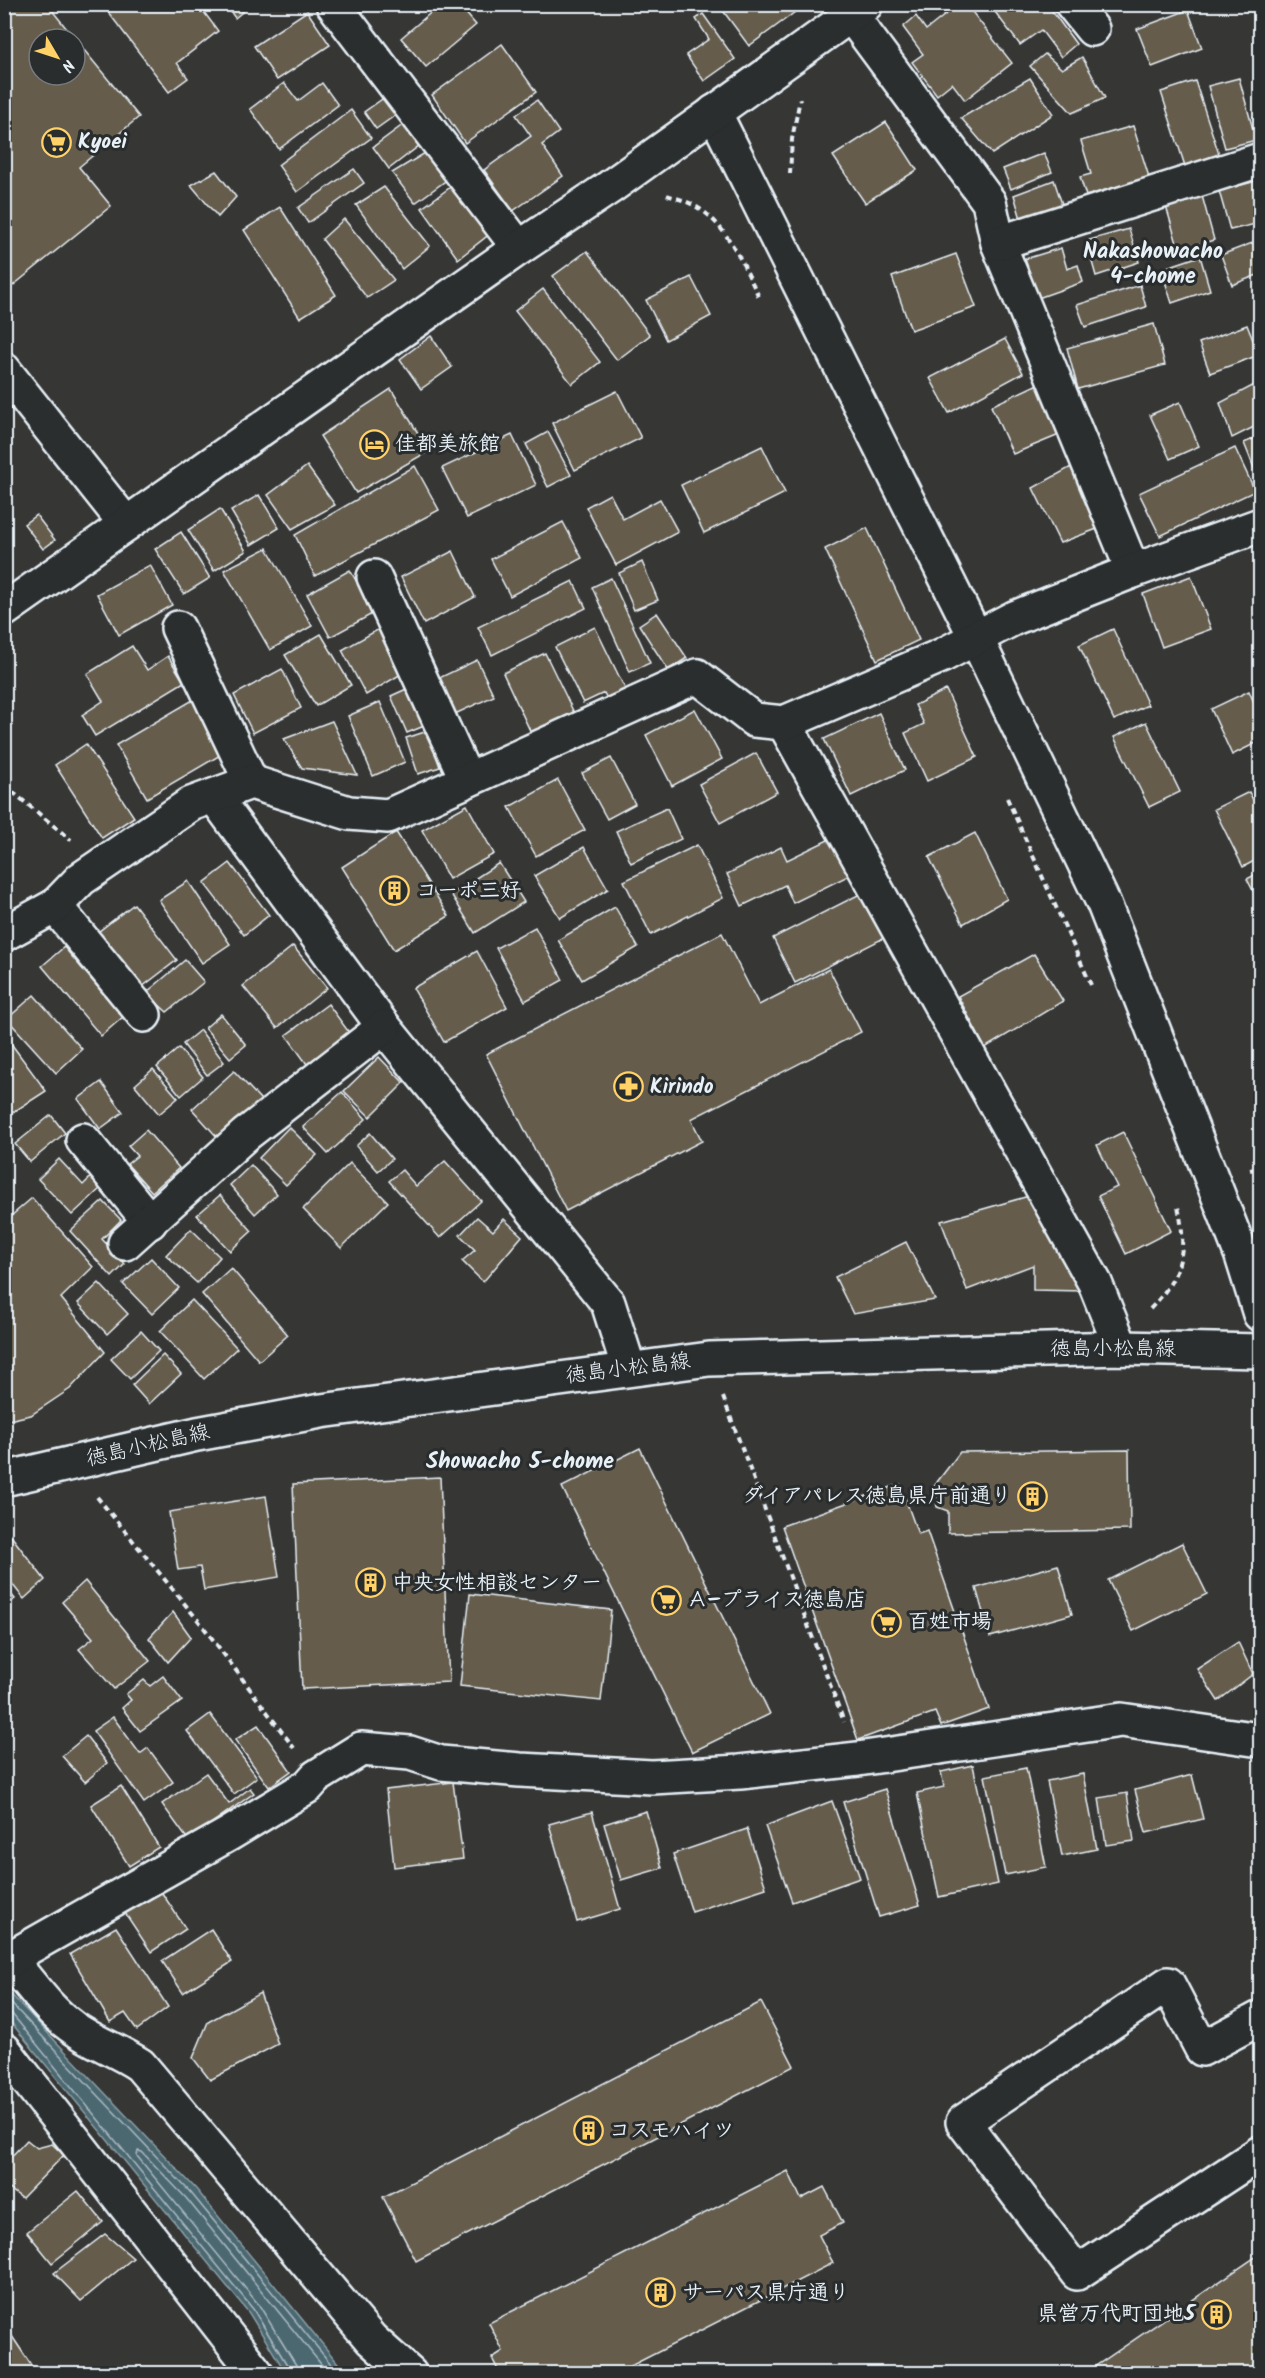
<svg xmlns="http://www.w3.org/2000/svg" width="1265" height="2378" font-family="Kalam,'Klee One',sans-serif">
	<rect width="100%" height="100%" fill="#363634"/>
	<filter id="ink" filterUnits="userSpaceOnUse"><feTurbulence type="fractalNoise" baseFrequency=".0167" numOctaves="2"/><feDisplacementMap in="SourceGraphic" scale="12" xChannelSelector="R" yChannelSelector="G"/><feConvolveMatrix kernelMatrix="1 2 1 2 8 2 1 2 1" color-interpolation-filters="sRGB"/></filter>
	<g filter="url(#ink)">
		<path fill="#4c6871" stroke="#8a9fa7" stroke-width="1.5" d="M5,1988L196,2189L346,2373H286L249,2313L5,2015Z"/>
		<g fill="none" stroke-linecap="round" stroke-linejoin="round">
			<g stroke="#aabac2" stroke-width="1.5">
				<path d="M4,1996L191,2193L339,2374"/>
				<path d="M4,2012L12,2014L253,2309L289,2368L290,2374"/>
				<path d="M298,2374L296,2365L259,2305L137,2156L138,2151L142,2152L186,2198L329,2374"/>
			</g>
		</g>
		<g fill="#655c4c" stroke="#e8f1f8" stroke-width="1.5">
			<path d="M18,4H47L75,39H39V75H75V39L139,117L79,167L111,206L4,293V15Z"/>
			<path d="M102,4H198L218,31L177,63L188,78L169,92Z"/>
			<path d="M225,4H252L235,18Z"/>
			<path d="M441,4H458L476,25L426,67L401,38Z"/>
			<path d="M718,4H806L749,46Z"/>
			<path d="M959,4H966L1012,63L965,100L952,83L937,95L912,62L923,54L903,27L916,16L926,30Z"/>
			<path d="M989,4H1047L1076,44L1061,57L1041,30L1020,45Z"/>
			<path d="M1188,10L1202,48L1152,67L1137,29Z"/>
			<path d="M307,11L330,45L277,80L254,46Z"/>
			<path d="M703,14L735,59L704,81L686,55L709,39L696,19Z"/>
			<path d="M502,44L536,92L465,143L432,95Z"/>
			<path d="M1045,54L1062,69L1082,57L1105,98L1072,113L1030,66Z"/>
			<path d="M1030,78L1053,114L992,154L961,118Z"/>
			<path d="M1239,78L1256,140L1225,148L1208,86Z"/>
			<path d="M1195,81L1219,154L1185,166L1161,92Z"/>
			<path d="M284,83L298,101L322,83L338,105L279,149L250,109Z"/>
			<path d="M385,97L397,114L376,129L364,112Z"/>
			<path d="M537,100L559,132L542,145L563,176L513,211L484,170L531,136L516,115Z"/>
			<path d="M351,110L371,138L297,192L278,165Z"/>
			<path d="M886,122L917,170L865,203L833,156Z"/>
			<path d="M404,124L420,145L389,169L373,147Z"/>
			<path d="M1133,126L1149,177L1086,196L1080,177L1091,174L1081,141Z"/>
			<path d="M430,150L448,179L415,203L392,173Z"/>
			<path d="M1044,153L1052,172L1011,189L1003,169Z"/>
			<path d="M354,169L364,183L308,223L298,208Z"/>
			<path d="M216,171L236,197L218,217L191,185Z"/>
			<path d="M1054,180L1062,204L1021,219L1014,195Z"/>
			<path d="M1260,180V223L1230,230L1219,191Z"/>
			<path d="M456,183L491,233L458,259L422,208Z"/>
			<path d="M384,187L430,246L402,269L356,205Z"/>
			<path d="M1201,192L1214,240L1179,250L1165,203Z"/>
			<path d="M280,207L336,295L300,318L244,230Z"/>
			<path d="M344,219L394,280L367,298L322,239Z"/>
			<path d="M1129,229L1139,262L1096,276L1086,241Z"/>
			<path d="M1260,240V274L1232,285L1221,255Z"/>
			<path d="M1061,248L1067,269L1078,265L1083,282L1038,298L1025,259Z"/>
			<path d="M587,251L650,335L617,360L553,276Z"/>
			<path d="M956,254L976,307L911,330L892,277Z"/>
			<path d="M1200,256L1210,290L1172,303L1161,269Z"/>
			<path d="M691,277L711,316L666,340L646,300Z"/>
			<path d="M1140,285L1146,307L1085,327L1077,305Z"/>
			<path d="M543,289L600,362L572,384L515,311Z"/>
			<path d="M1154,324L1165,365L1078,389L1067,348Z"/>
			<path d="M1247,325L1259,355L1210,373L1199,343Z"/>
			<path d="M431,336L452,367L421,389L400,359Z"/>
			<path d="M1005,339L1023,373L949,413L930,378Z"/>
			<path d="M1260,382V424L1232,438L1220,403Z"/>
			<path d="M1040,383L1064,433L1013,454L991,406Z"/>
			<path d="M391,389L429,451L356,493L320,436Z"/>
			<path d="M617,391L641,438L575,470L552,423Z"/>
			<path d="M1180,402L1199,446L1170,459L1150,415Z"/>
			<path d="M548,432L571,475L548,487L526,444Z"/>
			<path d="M512,435L536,485L467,518L442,468Z"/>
			<path d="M1260,436V483L1244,443Z"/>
			<path d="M762,446L785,493L704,533L681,485Z"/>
			<path d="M1235,448L1255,491L1160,536L1139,493Z"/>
			<path d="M307,466L335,505L292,529L268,495Z"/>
			<path d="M415,466L439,510L315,576L295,535Z"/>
			<path d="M1071,467L1097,529L1060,543L1033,488Z"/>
			<path d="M610,494L623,519L660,499L678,532L616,565L586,507Z"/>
			<path d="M259,495L279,528L251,545L231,511Z"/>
			<path d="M220,509L246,551L214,571L188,530Z"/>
			<path d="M36,515L55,540L43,549L24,524Z"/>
			<path d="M563,522L582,558L510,596L491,559Z"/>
			<path d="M867,528L919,640L877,660L825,549Z"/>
			<path d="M181,532L210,578L184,594L155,549Z"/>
			<path d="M267,548L312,626L270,650L224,570Z"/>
			<path d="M453,551L475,597L424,624L401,577Z"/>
			<path d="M642,562L658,600L634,610L619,573Z"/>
			<path d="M150,565L172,605L119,635L97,594Z"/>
			<path d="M350,570L374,613L330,637L307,594Z"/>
			<path d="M1191,576L1211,629L1162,647L1143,594Z"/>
			<path d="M611,578L650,663L630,672L592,587Z"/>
			<path d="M573,581L586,608L492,655L478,627Z"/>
			<path d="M657,613L687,658L668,670L639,625Z"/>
			<path d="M595,627L629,697L611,706L604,693L583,703L555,647Z"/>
			<path d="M379,629L403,673L366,695L342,650Z"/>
			<path d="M1113,629L1148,705L1114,720L1079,645Z"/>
			<path d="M321,634L351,685L316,706L285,655Z"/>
			<path d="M132,646L147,670L168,656L184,682L95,736L82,715L103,701L87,674Z"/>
			<path d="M545,653L577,719L533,737L503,673Z"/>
			<path d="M477,660L494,696L455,714L439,678Z"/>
			<path d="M282,669L301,708L253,733L234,695Z"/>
			<path d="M413,686L429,724L407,733L391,696Z"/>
			<path d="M946,690L977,757L927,781L905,733L924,724L915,705Z"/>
			<path d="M1249,691L1260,716V741L1232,755L1211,709Z"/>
			<path d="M198,697L229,750L147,798L116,745Z"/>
			<path d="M380,702L405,762L373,776L348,716Z"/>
			<path d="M695,709L722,759L672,786L646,735Z"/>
			<path d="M879,713L905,770L851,796L824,739Z"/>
			<path d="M332,721L357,775L302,768L284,739Z"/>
			<path d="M1146,722L1180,792L1149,807L1114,737Z"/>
			<path d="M428,731L440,767L418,774L406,738Z"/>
			<path d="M86,744L134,817L102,838L55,765Z"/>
			<path d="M756,753L777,792L720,823L699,784Z"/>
			<path d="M611,758L635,804L607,819L582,773Z"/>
			<path d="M558,780L585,830L536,856L509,807Z"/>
			<path d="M1249,792L1260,813V858L1243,867L1214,809Z"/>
			<path d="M467,805L494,854L449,879L422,830Z"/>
			<path d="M667,808L681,839L631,863L616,831Z"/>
			<path d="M396,832L449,916L394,950L342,867Z"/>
			<path d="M975,833L1007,899L963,924L929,857Z"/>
			<path d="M830,839L848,876L793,903L785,885L742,906L727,874L781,847L787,860Z"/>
			<path d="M697,845L723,898L651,935L624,881Z"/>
			<path d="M584,847L608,889L560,918L534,876Z"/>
			<path d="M230,863L269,915L244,935L204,883Z"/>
			<path d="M499,863L524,902L475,933L451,894Z"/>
			<path d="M1260,872V904L1247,879Z"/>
			<path d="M188,881L230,944L202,963L159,900Z"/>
			<path d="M862,893L884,938L795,983L773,938Z"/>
			<path d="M134,904L177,960L142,987L98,932Z"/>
			<path d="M615,907L638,947L582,980L558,940Z"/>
			<path d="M535,927L563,980L525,1001L496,948Z"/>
			<path d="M722,933L759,1005L829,969L861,1032L691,1119L702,1141L566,1211L486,1054Z"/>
			<path d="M293,946L327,988L277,1028L243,986Z"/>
			<path d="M64,947L123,1017L101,1036L42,966Z"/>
			<path d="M477,951L507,1007L444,1042L413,988Z"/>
			<path d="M1034,954L1063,1001L985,1048L958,996Z"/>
			<path d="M185,960L204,982L167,1012L146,993Z"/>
			<path d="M34,995L82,1049L56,1073L7,1019Z"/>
			<path d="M328,1004L351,1035L309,1067L286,1035Z"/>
			<path d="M221,1014L246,1045L230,1058L205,1028Z"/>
			<path d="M200,1030L224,1062L207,1075L183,1044Z"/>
			<path d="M4,1034L46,1091L12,1113L4,1103Z"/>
			<path d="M179,1048L203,1077L181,1096L157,1067Z"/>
			<path d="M379,1057L404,1083L370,1117L344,1091Z"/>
			<path d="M153,1069L178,1098L159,1114L135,1085Z"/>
			<path d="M234,1071L261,1100L218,1138L192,1109Z"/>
			<path d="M101,1082L123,1112L100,1129L78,1099Z"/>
			<path d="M342,1092L366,1119L328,1154L303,1127Z"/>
			<path d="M51,1115L65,1133L30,1162L15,1144Z"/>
			<path d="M289,1127L317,1155L286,1185L259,1158Z"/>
			<path d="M146,1130L179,1168L152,1192L127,1164L137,1156L128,1146Z"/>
			<path d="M1123,1132L1171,1231L1126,1254L1098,1196L1117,1187L1097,1145Z"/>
			<path d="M370,1133L392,1159L378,1171L356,1146Z"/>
			<path d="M59,1159L83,1185L91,1177L101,1188L72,1215L38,1179Z"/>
			<path d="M445,1161L481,1201L440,1238L389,1181L402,1170L416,1186Z"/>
			<path d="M350,1163L388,1202L341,1248L303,1209Z"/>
			<path d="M251,1165L277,1194L255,1214L230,1185Z"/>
			<path d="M220,1195L252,1231L230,1251L197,1215Z"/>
			<path d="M1029,1196L1083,1291L1033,1290V1265L967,1290L941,1221Z"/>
			<path d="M32,1198L93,1267L61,1298L105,1352L70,1389L31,1415L4,1421V1222Z"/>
			<path d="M103,1201L121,1220L102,1239L125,1264L112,1277L70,1231Z"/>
			<path d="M477,1217L493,1231L504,1219L522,1236L483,1282L462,1261L475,1250L460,1235Z"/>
			<path d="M191,1229L220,1257L197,1283L166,1255Z"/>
			<path d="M906,1242L935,1300L853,1314L835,1277Z"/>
			<path d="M151,1258L179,1288L152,1314L123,1284Z"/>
			<path d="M231,1268L288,1335L259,1361L202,1294Z"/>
			<path d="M99,1283L128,1314L107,1334L78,1303Z"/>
			<path d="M192,1300L237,1348L204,1379L160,1331Z"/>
			<path d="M141,1331L159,1351L130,1379L111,1359Z"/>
			<path d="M163,1355L181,1374L149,1404L132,1385Z"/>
			<path d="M640,1448L770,1714L692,1752L562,1487Z"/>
			<path d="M1129,1450L1130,1530L948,1533V1511L937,1507L934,1486L960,1452Z"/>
			<path d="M440,1477L449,1682L302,1689L293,1484Z"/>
			<path d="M900,1484L918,1534L927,1531L989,1709L941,1726L935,1712L858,1740L782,1526Z"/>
			<path d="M266,1496L279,1577L204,1590L200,1567L178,1570L169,1512Z"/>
			<path d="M5,1528L45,1580L24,1599L4,1574Z"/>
			<path d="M1182,1543L1207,1594L1133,1631L1108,1580Z"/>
			<path d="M1058,1565L1072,1614L990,1637L976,1588Z"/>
			<path d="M85,1581L150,1661L114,1689L79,1649L93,1638L62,1602Z"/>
			<path d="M4,1586L15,1599L4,1608Z"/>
			<path d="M470,1594L611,1610L601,1701L460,1686Z"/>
			<path d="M173,1612L191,1637L168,1662L149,1638Z"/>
			<path d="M1238,1642L1253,1674L1218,1701L1197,1669Z"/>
			<path d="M163,1676L182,1701L140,1731L122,1708L131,1700L126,1694L144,1680L150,1686Z"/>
			<path d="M210,1714L257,1777L234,1794L187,1731Z"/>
			<path d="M113,1717L140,1754L148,1748L173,1782L144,1803L93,1731Z"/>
			<path d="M258,1725L291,1771L269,1787L235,1740Z"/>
			<path d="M86,1736L107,1763L85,1782L62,1756Z"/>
			<path d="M973,1765L998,1884L939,1897L917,1793L944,1787L941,1772Z"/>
			<path d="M1026,1768L1046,1867L1005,1875L985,1776Z"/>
			<path d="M206,1773L229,1804L250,1788L254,1793L188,1840L162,1804Z"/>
			<path d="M1083,1774L1097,1849L1062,1856L1047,1781Z"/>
			<path d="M1192,1775L1203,1819L1146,1833L1135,1790Z"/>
			<path d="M453,1782L463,1859L394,1867L386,1790Z"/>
			<path d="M121,1786L159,1847L129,1866L91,1805Z"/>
			<path d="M885,1789L920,1905L879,1917L843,1802Z"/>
			<path d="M1127,1793L1134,1841L1106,1845L1099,1798Z"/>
			<path d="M832,1801L860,1878L792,1902L765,1826Z"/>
			<path d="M646,1811L662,1868L621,1880L604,1824Z"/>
			<path d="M592,1812L620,1909L577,1922L549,1824Z"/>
			<path d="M747,1829L766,1888L692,1912L673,1854Z"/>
			<path d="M160,1890L186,1929L151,1952L125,1913Z"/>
			<path d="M116,1927L168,2007L137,2030L125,2013L110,2022L70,1954Z"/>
			<path d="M211,1929L232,1962L183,1993L162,1961Z"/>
			<path d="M260,1993L278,2044L210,2080L193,2058L208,2022Z"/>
			<path d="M761,2002L794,2066L416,2261L383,2197Z"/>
			<path d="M27,2140L37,2148L52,2144L64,2155L22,2198L4,2185V2164Z"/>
			<path d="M788,2171L801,2199L824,2187L843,2223L819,2235L833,2263L615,2374H500L492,2358L503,2351L489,2323Z"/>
			<path d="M78,2191L103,2222L52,2263L27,2232Z"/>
			<path d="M105,2234L133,2258L81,2301L54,2273Z"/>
			<path d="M1260,2254V2374H1084Z"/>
			<path d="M4,2324L37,2374H4Z"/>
		</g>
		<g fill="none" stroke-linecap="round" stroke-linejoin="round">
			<defs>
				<g id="minor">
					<path d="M333,4L519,248"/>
					<path d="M1072,4L1092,29"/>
					<path d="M851,15L989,202L998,243L1133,571"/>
					<path d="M714,112L976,638L1104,904L1242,1256L1260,1314"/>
					<path d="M998,243L1260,160"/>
					<path d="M4,370L126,524"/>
					<path d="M374,577L467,780"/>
					<path d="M4,610L519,248L610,187L866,4"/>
					<path d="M178,628L251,782"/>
					<path d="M784,723L1095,1283L1121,1348"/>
					<path d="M214,796L384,1027L608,1303L629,1369"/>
					<path d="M55,906L144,1015"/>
					<path d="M4,934L55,906L81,879L191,804L251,782L349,813L388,816L697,676L754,720L784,723L943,655L1014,618L1133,571L1260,525"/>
					<path d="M83,1140L150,1222"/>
					<path d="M125,1243L245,1135L384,1027"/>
					<path d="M4,1954C27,1977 44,2007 71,2026C92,2042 118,2050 140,2065L371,2339L410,2374"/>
					<path d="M4,1966L19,1953L229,1834L308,1786L316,1777L361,1749L410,1753L441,1763L520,1770L652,1777L740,1772L858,1759L1121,1720L1260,1740"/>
					<path d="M1260,2018L1202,2049L1168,1984L963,2122L1077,2273L1260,2153"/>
					<path d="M4,2050L257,2374"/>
				</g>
				<path id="major" d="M4,1479L197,1434L321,1411L709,1359L1121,1348L1260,1351"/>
			</defs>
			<use href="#minor" stroke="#e8f1f8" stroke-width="38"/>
			<use href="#major" stroke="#e8f1f8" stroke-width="38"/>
			<g stroke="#e8f1f8" stroke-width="4" stroke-dasharray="6 4.5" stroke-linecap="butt">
				<path d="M790,174L792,139L800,99"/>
				<path d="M667,195C675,198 685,200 693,205C727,222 744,267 760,299"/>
				<path d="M4,785L71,840"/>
				<path d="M1007,798L1091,985"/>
				<path d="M1250,1170L1260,1168"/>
				<path d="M1150,1309C1181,1277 1188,1250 1178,1207"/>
				<path d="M723,1397L844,1722"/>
				<path d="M97,1497L202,1625L294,1748"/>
			</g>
			<use href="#minor" stroke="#2a2d2e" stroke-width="33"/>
			<use href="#major" stroke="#2a2d2e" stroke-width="33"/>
		</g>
	</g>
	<defs>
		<symbol id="supermarket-ring" viewBox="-11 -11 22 22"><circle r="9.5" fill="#2a2d2e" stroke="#ffd166" stroke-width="1.5"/><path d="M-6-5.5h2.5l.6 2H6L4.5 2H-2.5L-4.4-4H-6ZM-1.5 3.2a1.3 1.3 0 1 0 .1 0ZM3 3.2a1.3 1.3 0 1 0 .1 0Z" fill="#ffd166"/></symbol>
		<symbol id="hotel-ring" viewBox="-11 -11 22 22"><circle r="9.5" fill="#2a2d2e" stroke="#ffd166" stroke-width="1.5"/><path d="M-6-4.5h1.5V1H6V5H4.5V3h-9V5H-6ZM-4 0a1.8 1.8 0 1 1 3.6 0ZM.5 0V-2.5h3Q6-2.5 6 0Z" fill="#ffd166"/></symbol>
		<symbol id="building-ring" viewBox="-11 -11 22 22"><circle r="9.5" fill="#2a2d2e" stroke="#ffd166" stroke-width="1.5"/><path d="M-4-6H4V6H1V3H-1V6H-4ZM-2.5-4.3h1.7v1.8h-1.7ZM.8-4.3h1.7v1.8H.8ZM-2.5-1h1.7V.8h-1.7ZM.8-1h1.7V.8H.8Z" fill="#ffd166"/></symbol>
		<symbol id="pharmacy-ring" viewBox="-11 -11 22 22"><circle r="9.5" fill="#2a2d2e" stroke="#ffd166" stroke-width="1.5"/><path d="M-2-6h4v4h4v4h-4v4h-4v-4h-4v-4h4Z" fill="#ffd166"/></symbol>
	</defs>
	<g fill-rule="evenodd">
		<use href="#supermarket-ring" x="40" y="126" width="33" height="33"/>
		<use href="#hotel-ring" x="358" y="428" width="33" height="33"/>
		<use href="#building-ring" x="378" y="874" width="33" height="33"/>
		<use href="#pharmacy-ring" x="612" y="1070" width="33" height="33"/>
		<use href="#building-ring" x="1016" y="1480" width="33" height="33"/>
		<use href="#building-ring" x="354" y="1566" width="33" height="33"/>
		<use href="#supermarket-ring" x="650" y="1584" width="33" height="33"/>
		<use href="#supermarket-ring" x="870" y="1606" width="33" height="33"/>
		<use href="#building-ring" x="572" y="2114" width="33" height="33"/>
		<use href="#building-ring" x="644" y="2276" width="33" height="33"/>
		<use href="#building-ring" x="1200" y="2298" width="33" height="33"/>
	</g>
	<g text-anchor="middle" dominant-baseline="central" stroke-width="6" stroke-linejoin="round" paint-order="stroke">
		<g font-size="21" font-weight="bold" fill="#e8f1f8" stroke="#2a2d2e" text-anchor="start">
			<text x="78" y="142">Kyoei</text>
			<text x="395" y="444">佳都美旅館</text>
			<text x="416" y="891">コーポ三好</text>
			<text x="650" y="1087">Kirindo</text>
			<text x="1012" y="1496" text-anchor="end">ダイアパレス徳島県庁前通り</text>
			<text x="392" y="1583">中央女性相談センター</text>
			<text x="687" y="1600">Ａ−プライス徳島店</text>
			<text x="908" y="1622">百姓市場</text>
			<text x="609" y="2131">コスモハイツ</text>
			<text x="682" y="2293">サーパス県庁通り</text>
			<text x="1195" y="2314" text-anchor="end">県営万代町団地5</text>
		</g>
		<g font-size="21" fill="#e8f1f8" stroke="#2a2d2e">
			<text x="1113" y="1349">徳島小松島線</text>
			<text transform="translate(628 1369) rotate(-7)">徳島小松島線</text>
			<text transform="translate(148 1446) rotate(-13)">徳島小松島線</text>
		</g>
		<g font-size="22" font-weight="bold" fill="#e8f1f8" stroke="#2a2d2e">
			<text x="1153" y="252">Nakashowacho<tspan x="1153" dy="25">4-chome</tspan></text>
			<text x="520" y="1462">Showacho 5-chome</text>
		</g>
	</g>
	<rect width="1265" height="2378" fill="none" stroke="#2a2d2e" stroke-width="24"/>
	<rect x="12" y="12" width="1241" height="2354" fill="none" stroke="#e8f1f8" stroke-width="2" filter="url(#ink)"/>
	<g transform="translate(57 57) rotate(129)"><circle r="28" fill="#2a2d2e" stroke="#767b7f" stroke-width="1.5"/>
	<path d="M0-4.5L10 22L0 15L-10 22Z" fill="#ffd166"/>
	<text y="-9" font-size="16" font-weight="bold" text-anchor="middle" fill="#e8f1f8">N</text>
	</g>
</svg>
